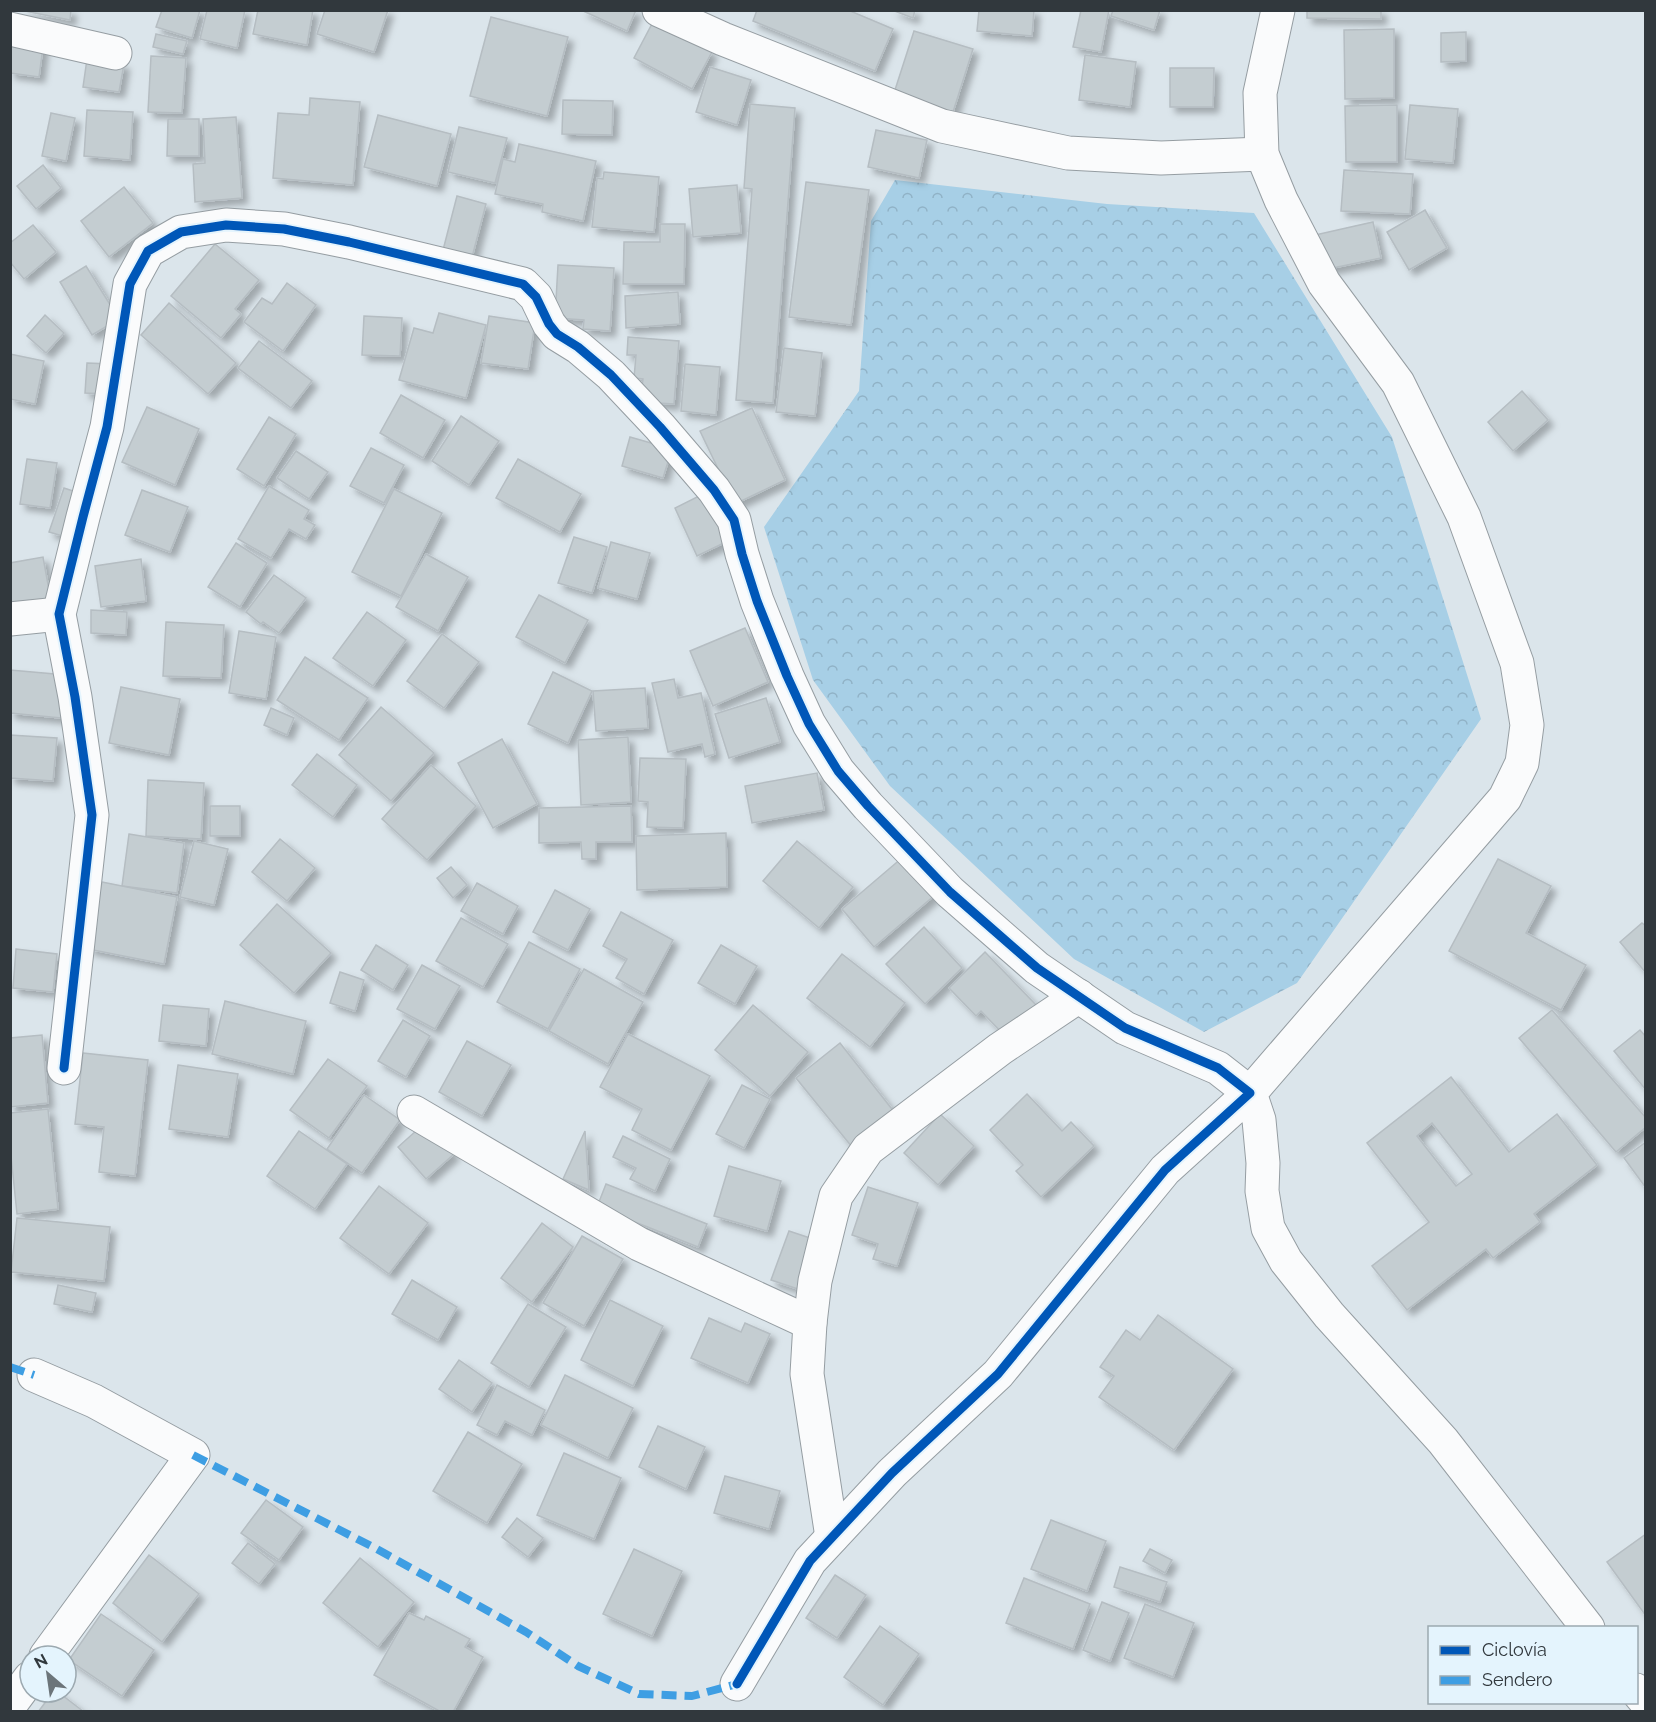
<svg xmlns="http://www.w3.org/2000/svg" width="1656" height="1722" font-family="Raleway,sans-serif">
	<defs>
		<pattern id="forest-crowns" width="20" height="18" patternUnits="userSpaceOnUse" patternTransform="scale(1.5)"><rect width="20" height="18" fill="#a7cfe6"/><path d="M2 6a3 3 0 1 1 6 0M12 15a3 3 0 1 1 6 0" fill="none" stroke="#90b2c6"/></pattern>
		<filter id="shadow"><feDropShadow dx="5.5" dy="5.5" stdDeviation="3" flood-color="#0004"/></filter>
	</defs>
	<rect width="100%" height="100%" fill="#dbe5eb"/>
	<path fill="url(#forest-crowns)" d="M895,180L1107,204L1254,213L1392,437L1481,719L1297,983L1204,1032L1074,959L890,786L813,680L764,527L859,391L871,221Z"/>
	<g fill="#c4cdd1" stroke="#b5bdc2" stroke-width="1.5" fill-rule="evenodd" filter="url(#shadow)">
		<path d="M20,10H71L70,20Z"/>
		<path d="M162,10H200L192,38L156,27Z"/>
		<path d="M207,10H245L237,48L200,39Z"/>
		<path d="M258,10H313L307,45L253,34Z"/>
		<path d="M325,10H388L374,52L317,34Z"/>
		<path d="M581,10H636L627,31Z"/>
		<path d="M757,10H848L893,29L875,71L753,21Z"/>
		<path d="M892,10H915L913,18Z"/>
		<path d="M979,10H1034L1032,36L977,31Z"/>
		<path d="M1081,10H1109L1101,52L1073,47Z"/>
		<path d="M1113,10H1160L1154,30L1111,16Z"/>
		<path d="M1307,10H1381V19L1307,18Z"/>
		<path d="M491,17L568,37L547,116L470,96Z"/>
		<path d="M654,20L712,52L692,89L634,58Z"/>
		<path d="M1394,29V98L1345,99L1344,30Z"/>
		<path d="M914,31L973,49L953,112L894,93Z"/>
		<path d="M1466,32V61L1441,62V33Z"/>
		<path d="M156,34L187,41L183,54L153,47Z"/>
		<path d="M10,35L44,39L39,77L10,73Z"/>
		<path d="M1085,55L1136,62L1130,107L1079,100Z"/>
		<path d="M151,56L186,58L182,113L148,112Z"/>
		<path d="M87,59L124,64L119,92L83,87Z"/>
		<path d="M710,67L751,80L737,125L696,112Z"/>
		<path d="M1170,68H1214L1213,107H1170Z"/>
		<path d="M310,98L360,102L353,185L273,178L278,113L309,115Z"/>
		<path d="M563,100L613,101L612,135L562,134Z"/>
		<path d="M750,104L795,108L773,403L736,400L752,189L744,188Z"/>
		<path d="M1397,105V162H1346L1345,106Z"/>
		<path d="M1410,105L1458,109L1453,163L1405,159Z"/>
		<path d="M87,110L133,112L130,160L84,156Z"/>
		<path d="M51,113L75,118L66,161L42,156Z"/>
		<path d="M378,115L451,134L437,186L364,167Z"/>
		<path d="M236,117L242,198L195,202L193,164L205,163L203,119Z"/>
		<path d="M168,119H199V156H167Z"/>
		<path d="M459,127L507,138L495,183L448,172Z"/>
		<path d="M876,130L927,140L919,178L868,167Z"/>
		<path d="M519,144L596,161L583,221L542,212L543,204L495,194L503,159L515,162Z"/>
		<path d="M43,165L61,188L36,209L17,186Z"/>
		<path d="M1344,170L1413,174L1410,214L1341,211Z"/>
		<path d="M604,172L659,177L654,232L592,227L597,178L603,179Z"/>
		<path d="M806,182L869,190L851,325L789,317Z"/>
		<path d="M737,185L741,233L693,237L689,189Z"/>
		<path d="M124,187L153,223L109,257L81,221Z"/>
		<path d="M457,196L486,204L471,261L442,254Z"/>
		<path d="M1425,210L1447,248L1409,270L1387,232Z"/>
		<path d="M1373,222L1381,258L1323,270L1315,235Z"/>
		<path d="M660,224H685L684,284H623L624,242H660Z"/>
		<path d="M33,225L56,252L24,279L10,262V243Z"/>
		<path d="M215,244L259,280L235,309L241,314L221,338L171,296Z"/>
		<path d="M558,265L614,268L610,331L583,329L584,320L555,318Z"/>
		<path d="M86,266L119,319L92,335L60,282Z"/>
		<path d="M287,283L316,305L283,351L244,322L262,298L272,304Z"/>
		<path d="M678,292L680,324L626,328L625,296Z"/>
		<path d="M169,303L236,363L208,394L141,335Z"/>
		<path d="M439,313L486,325L466,398L399,380L414,328L433,333Z"/>
		<path d="M45,315L64,333L46,353L27,336Z"/>
		<path d="M364,316L402,318L400,356L362,355Z"/>
		<path d="M489,316L535,323L528,369L481,363Z"/>
		<path d="M628,337L679,341L674,404L640,402L643,379L634,378L636,355H627Z"/>
		<path d="M259,341L312,381L291,408L238,368Z"/>
		<path d="M784,348L822,353L815,416L776,412Z"/>
		<path d="M10,354L44,361L35,404L10,399Z"/>
		<path d="M87,363L111,364L108,394L85,393Z"/>
		<path d="M685,364L720,367L716,415L681,411Z"/>
		<path d="M1522,391L1548,420L1513,451L1488,422Z"/>
		<path d="M401,395L445,420L423,458L380,433Z"/>
		<path d="M147,407L199,429L175,485L122,462Z"/>
		<path d="M752,408L785,480L735,504L700,431Z"/>
		<path d="M461,416L499,441L469,485L432,461Z"/>
		<path d="M269,417L296,434L264,486L237,469Z"/>
		<path d="M630,437L672,449L663,478L622,466Z"/>
		<path d="M371,448L404,465L384,503L350,486Z"/>
		<path d="M296,451L328,472L309,499L277,478Z"/>
		<path d="M27,459L57,463L50,508L20,504Z"/>
		<path d="M518,459L581,494L560,532L496,498Z"/>
		<path d="M269,486L309,510L304,519L315,525L306,539L289,529L271,558L238,539Z"/>
		<path d="M64,488L82,494L66,537L49,532Z"/>
		<path d="M394,489L442,513L401,596L352,572Z"/>
		<path d="M142,490L188,507L170,552L125,535Z"/>
		<path d="M703,494L726,542L697,556L675,508Z"/>
		<path d="M574,537L607,547L592,593L558,583Z"/>
		<path d="M611,542L650,553L637,599L598,588Z"/>
		<path d="M236,543L267,563L240,607L208,587Z"/>
		<path d="M426,554L468,577L438,631L396,607Z"/>
		<path d="M43,557L51,601L10,609V563Z"/>
		<path d="M141,559L146,601L101,607L95,566Z"/>
		<path d="M274,575L306,598L279,633L263,622L261,624L246,612Z"/>
		<path d="M539,595L588,620L565,663L516,637Z"/>
		<path d="M91,610L127,612L126,635L91,633Z"/>
		<path d="M367,612L406,640L373,686L333,658Z"/>
		<path d="M166,622L224,625L221,678L163,676Z"/>
		<path d="M745,628L768,682L713,706L690,651Z"/>
		<path d="M239,631L276,637L266,699L229,693Z"/>
		<path d="M442,634L479,662L444,708L407,681Z"/>
		<path d="M305,657L368,698L339,740L277,700Z"/>
		<path d="M10,670L66,675L61,718L10,713Z"/>
		<path d="M553,672L592,691L568,743L528,724Z"/>
		<path d="M674,679L678,698L701,693L715,754L705,757L702,744L668,752L652,683Z"/>
		<path d="M121,687L180,699L169,755L109,743Z"/>
		<path d="M645,688L648,728L596,731L593,691Z"/>
		<path d="M766,698L780,742L729,758L715,714Z"/>
		<path d="M381,707L434,753L391,801L339,755Z"/>
		<path d="M271,708L294,718L287,735L264,725Z"/>
		<path d="M10,735L57,738L53,781L10,778Z"/>
		<path d="M628,737L631,802L581,805L578,740Z"/>
		<path d="M502,739L537,804L493,828L458,763Z"/>
		<path d="M317,754L357,785L333,817L292,785Z"/>
		<path d="M640,758L686,759L683,828L647,827L648,802L638,801Z"/>
		<path d="M431,765L476,806L427,860L382,819Z"/>
		<path d="M817,773L824,810L752,823L745,786Z"/>
		<path d="M148,780L204,783L201,839L146,836Z"/>
		<rect x="210" y="806" width="30" height="30"/>
		<path d="M631,806L632,842H596V859H582L581,842L539,843V808Z"/>
		<path d="M726,833L727,887L637,890L636,836Z"/>
		<path d="M129,834L184,843L177,893L122,886Z"/>
		<path d="M280,839L315,868L287,901L252,872Z"/>
		<path d="M194,841L228,849L214,905L180,897Z"/>
		<path d="M797,841L853,887L819,928L763,881Z"/>
		<path d="M903,857L935,895L874,947L842,909Z"/>
		<path d="M1498,859L1551,886L1526,933L1586,965L1561,1010L1449,951Z"/>
		<path d="M451,867L467,885L453,898L437,878Z"/>
		<path d="M102,882L177,897L164,964L88,949Z"/>
		<path d="M477,883L518,906L503,934L461,911Z"/>
		<path d="M555,890L590,909L568,950L533,932Z"/>
		<path d="M277,904L331,953L294,993L240,945Z"/>
		<path d="M621,912L673,940L644,994L616,978L627,959L603,946Z"/>
		<path d="M461,918L508,944L483,987L436,961Z"/>
		<path d="M1642,923L1646,926V973L1620,942Z"/>
		<path d="M924,927L962,968L925,1004L886,964Z"/>
		<path d="M529,942L580,969L548,1029L497,1002Z"/>
		<path d="M376,945L408,965L393,990L361,970Z"/>
		<path d="M721,945L757,966L735,1004L698,983Z"/>
		<path d="M16,949L57,954L53,992L13,988Z"/>
		<path d="M985,952L1036,1005L1004,1035L981,1011L976,1016L949,988Z"/>
		<path d="M842,954L905,1003L870,1047L807,998Z"/>
		<path d="M422,965L460,986L435,1029L397,1009Z"/>
		<path d="M584,969L643,1002L608,1064L549,1031Z"/>
		<path d="M340,972L364,980L355,1011L330,1003Z"/>
		<path d="M225,1001L306,1021L293,1074L212,1054Z"/>
		<path d="M163,1005L209,1009L206,1046L159,1041Z"/>
		<path d="M753,1005L808,1052L770,1096L715,1050Z"/>
		<path d="M1552,1010L1646,1118V1127L1616,1152L1519,1038Z"/>
		<path d="M403,1020L430,1036L406,1077L378,1061Z"/>
		<path d="M1640,1030L1646,1037V1090L1614,1051Z"/>
		<path d="M628,1034L710,1076L671,1150L632,1130L642,1109L600,1087Z"/>
		<path d="M42,1035L48,1103L10,1107V1038Z"/>
		<path d="M467,1041L511,1065L482,1116L439,1092Z"/>
		<path d="M840,1043L895,1113L852,1147L796,1078Z"/>
		<path d="M83,1053L148,1060L135,1176L99,1172L104,1127L75,1124Z"/>
		<path d="M328,1059L367,1086L329,1138L290,1110Z"/>
		<path d="M178,1065L238,1074L228,1137L169,1129Z"/>
		<path d="M1451,1077L1509,1152L1557,1114L1597,1165L1534,1214L1540,1222L1493,1258L1486,1249L1407,1310L1372,1266L1429,1222L1367,1143ZM1432,1123L1472,1174L1456,1186L1417,1136Z"/>
		<path d="M742,1085L770,1099L744,1148L716,1134Z"/>
		<path d="M1027,1094L1062,1131L1071,1122L1094,1146L1041,1197L1016,1171L1023,1165L990,1130Z"/>
		<path d="M364,1095L400,1120L362,1173L327,1149Z"/>
		<path d="M48,1109L58,1209L17,1214L10,1146V1113Z"/>
		<path d="M940,1114L974,1146L938,1185L904,1153Z"/>
		<path d="M426,1122L454,1154L426,1179L398,1147Z"/>
		<path d="M299,1131L347,1164L315,1209L267,1176Z"/>
		<path d="M585,1131L589,1190L563,1179Z"/>
		<path d="M623,1136L670,1159L655,1191L630,1179L636,1168L613,1157Z"/>
		<path d="M1646,1142V1188L1624,1158Z"/>
		<path d="M729,1166L781,1181L767,1231L714,1216Z"/>
		<path d="M606,1184L707,1224L698,1247L597,1207Z"/>
		<path d="M379,1186L428,1223L389,1274L340,1238Z"/>
		<path d="M868,1187L918,1203L897,1266L873,1259L878,1244L852,1235Z"/>
		<path d="M17,1218L110,1227L104,1281L11,1272Z"/>
		<path d="M542,1223L573,1247L532,1302L501,1278Z"/>
		<path d="M789,1231L816,1240L798,1289L771,1280Z"/>
		<path d="M582,1236L623,1259L584,1326L543,1303Z"/>
		<path d="M412,1280L457,1307L438,1340L392,1314Z"/>
		<path d="M58,1285L96,1293L92,1312L54,1304Z"/>
		<path d="M610,1300L663,1326L633,1386L581,1360Z"/>
		<path d="M528,1304L566,1327L529,1387L491,1363Z"/>
		<path d="M1158,1315L1233,1369L1174,1450L1099,1397L1114,1376L1100,1367L1126,1330L1140,1340Z"/>
		<path d="M709,1318L741,1332L745,1323L770,1334L748,1383L691,1358Z"/>
		<path d="M459,1360L492,1383L472,1412L439,1389Z"/>
		<path d="M565,1375L633,1408L608,1458L541,1425Z"/>
		<path d="M497,1385L545,1410L532,1435L505,1421L497,1435L477,1425Z"/>
		<path d="M658,1426L705,1447L686,1489L639,1467Z"/>
		<path d="M468,1432L522,1464L487,1523L433,1491Z"/>
		<path d="M564,1453L621,1478L594,1539L537,1515Z"/>
		<path d="M725,1476L780,1491L769,1529L714,1513Z"/>
		<path d="M266,1500L303,1527L279,1560L241,1533Z"/>
		<path d="M517,1518L543,1538L528,1557L502,1537Z"/>
		<path d="M1051,1520L1106,1541L1087,1591L1031,1569Z"/>
		<path d="M1646,1534V1616L1607,1562Z"/>
		<path d="M248,1543L275,1564L259,1584L232,1563Z"/>
		<path d="M634,1549L682,1571L652,1636L603,1614Z"/>
		<path d="M1150,1549L1172,1560L1165,1573L1143,1561Z"/>
		<path d="M149,1555L199,1594L162,1642L113,1603Z"/>
		<path d="M360,1558L414,1602L378,1647L323,1603Z"/>
		<path d="M1120,1567L1167,1582L1160,1602L1114,1587Z"/>
		<path d="M835,1575L866,1595L837,1638L806,1618Z"/>
		<path d="M1024,1578L1090,1604L1073,1649L1006,1623Z"/>
		<path d="M1102,1602L1129,1613L1110,1661L1083,1650Z"/>
		<path d="M1145,1604L1194,1623L1173,1677L1124,1658Z"/>
		<path d="M409,1613L424,1620L426,1616L470,1639L465,1647L483,1657L453,1712H441L374,1675Z"/>
		<path d="M101,1614L154,1650L122,1696L69,1660Z"/>
		<path d="M880,1626L919,1654L883,1705L844,1677Z"/>
		<path d="M53,1692H58L84,1712H38Z"/>
	</g>
	<g fill="none" stroke-linecap="round" stroke-linejoin="round">
		<defs>
			<g id="minor">
				<path d="M659,10L723,39L942,126L1068,153L1161,158L1262,154"/>
				<path d="M1278,10L1260,93L1262,154L1281,200L1324,283L1398,383L1464,517L1517,663L1527,725L1522,763L1505,798L1250,1093L1259,1120L1263,1163L1262,1191L1268,1228L1286,1261L1329,1315L1443,1441L1588,1628"/>
				<path d="M10,29L115,53"/>
				<path d="M10,619L59,614"/>
				<path d="M64,1068L92,815L75,697L59,614L83,517L107,427L130,284L148,251L181,232L226,225L284,229L349,242L523,284L536,297L549,324L557,334L578,347L611,375L660,427L714,490L734,520L742,554L757,601L787,676L809,724L838,771L868,806L950,892L1037,968L1125,1028L1218,1068L1250,1093L1165,1170L998,1374L892,1473L810,1561L737,1684"/>
				<path d="M414,1112L639,1244L810,1323"/>
				<path d="M34,1375L94,1401L193,1455L46,1656"/>
				<path d="M832,1537L807,1374L810,1323L815,1281L836,1196L868,1149L1000,1049L1079,996"/>
				<path d="M1636,1690L1646,1702"/>
				<path d="M10,1705L30,1678"/>
			</g>
		</defs>
		<use href="#minor" stroke="#959da2" stroke-width="35"/>
		<use href="#minor" stroke="#fafbfc" stroke-width="33"/>
		<g stroke="#3e9ee3" stroke-width="8" stroke-dasharray="15 8" stroke-linecap="butt">
			<path d="M10,1367L34,1375"/>
			<path d="M193,1455L375,1548L526,1632L578,1666L639,1694L692,1696L737,1684"/>
		</g>
		<defs>
			<path id="cycleway" d="M64,1068L92,815L75,697L59,614L83,517L107,427L130,284L148,251L181,232L226,225L284,229L349,242L523,284L536,297L549,324L557,334L578,347L611,375L660,427L714,490L734,520L742,554L757,601L787,676L809,724L838,771L868,806L950,892L1037,968L1125,1028L1218,1068L1250,1093L1165,1170L998,1374L892,1473L810,1561L737,1684"/>
		</defs>
		<use href="#cycleway" stroke="#e4f4fd" stroke-width="13"/>
		<use href="#cycleway" stroke="#0057b8" stroke-width="9"/>
	</g>
	<rect width="1656" height="1722" fill="none" stroke="#31383d" stroke-width="24"/>
	<rect x="1428" y="1626" width="210" height="78" fill="#e4f4fd" stroke="#9ca9b0" stroke-width="1.5"/>
	<rect x="1440" y="1646" width="30" height="9" fill="#0057b8" stroke="#9ca9b0" stroke-width="1.5"/>
	<text x="1482" y="1656" font-size="18" fill="#31383d">Ciclovía</text>
	<rect x="1440" y="1676" width="30" height="9" fill="#3e9ee3" stroke="#9ca9b0" stroke-width="1.5"/>
	<text x="1482" y="1686" font-size="18" fill="#31383d">Sendero</text>
	<g transform="translate(48 1674) rotate(331)"><circle r="28" fill="#e4f4fd" stroke="#9ca9b0" stroke-width="1.5"/>
	<path d="M0-4.5L10 22L0 15L-10 22Z" fill="#6c757a"/>
	<text y="-9" font-size="16" font-weight="bold" text-anchor="middle" fill="#31383d">N</text>
	</g>
</svg>
